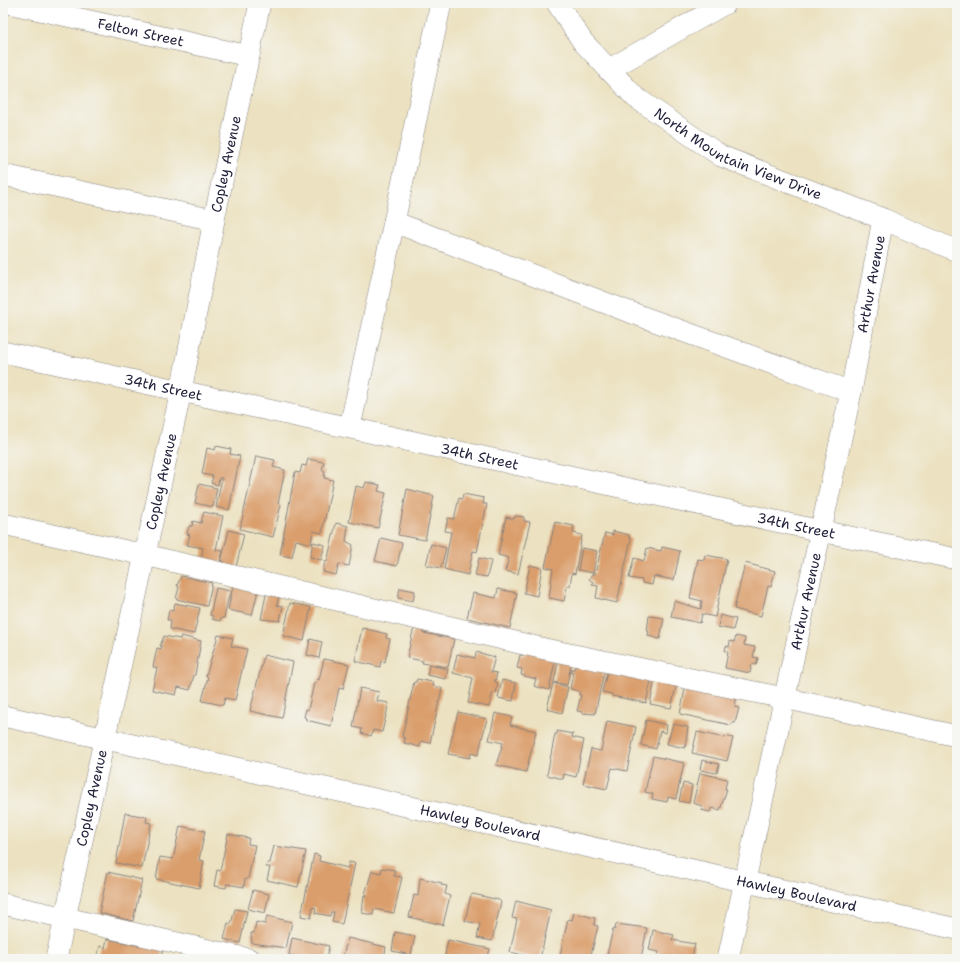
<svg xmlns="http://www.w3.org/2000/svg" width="960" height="962" font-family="'Shantell Sans',sans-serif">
	<rect width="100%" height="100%" fill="#f6f6f2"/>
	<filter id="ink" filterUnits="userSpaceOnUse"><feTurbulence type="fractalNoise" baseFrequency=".025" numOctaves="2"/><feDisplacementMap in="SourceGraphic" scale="8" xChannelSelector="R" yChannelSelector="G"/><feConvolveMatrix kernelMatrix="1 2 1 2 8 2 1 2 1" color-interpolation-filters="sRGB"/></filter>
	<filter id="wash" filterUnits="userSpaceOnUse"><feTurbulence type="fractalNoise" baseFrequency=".012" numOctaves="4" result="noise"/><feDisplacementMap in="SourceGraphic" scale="16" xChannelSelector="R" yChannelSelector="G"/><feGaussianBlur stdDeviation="0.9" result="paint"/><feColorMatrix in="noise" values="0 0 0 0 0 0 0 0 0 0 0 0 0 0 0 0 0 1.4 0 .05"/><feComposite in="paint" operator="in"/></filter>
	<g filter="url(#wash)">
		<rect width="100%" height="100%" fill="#ece2c1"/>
		<g id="blocks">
			<g fill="#da9e6c">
				<path d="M216,446L231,449L230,454L240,456L229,510L216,507L222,478H219L218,485L211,483L213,476L202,474L207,448L215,450Z"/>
				<path d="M256,456L275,460L273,467L285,470L278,504L281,505L273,537L240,529Z"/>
				<path d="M308,459L324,462L322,470L325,471L324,478L333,480L322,533L313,531L311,544L296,540L292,557L280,555L295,472L300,473L302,465L306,466Z"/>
				<path d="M366,482L380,485L378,491L386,493L378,528L349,522L356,486L364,488Z"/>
				<path d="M199,484L217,488L213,507L195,503Z"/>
				<path d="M407,489L434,496L425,540L398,535Z"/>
				<path d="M463,494L484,498L483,504H487L477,552L473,551L468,575L444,569L451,532L445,531L448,518L454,519L459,498L462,499Z"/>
				<path d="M204,512L223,516L216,550L223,551L220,563L201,559L203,548L187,545L190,535L187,534L189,526H192L193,521L201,523Z"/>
				<path d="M515,516L524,517V521L530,522L518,574L505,571L509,558L498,555L506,517L514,519Z"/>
				<path d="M555,522L574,526L573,533L582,535L575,574L572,573L570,586H567L564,601L549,598L553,569L545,567Z"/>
				<path d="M336,523L348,526L346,541L353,545L349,566L339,564L336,575L323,572L325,561L327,562Z"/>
				<path d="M229,530L244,534L236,567L223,564L224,561H221Z"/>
				<path d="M613,531L629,535V538L631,539L617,603L596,598L598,586L592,585L593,582L589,579L592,574H595L605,533L613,535Z"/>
				<path d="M381,538L402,543L397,566L375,561Z"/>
				<path d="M313,542L325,545L321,560L310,557Z"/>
				<path d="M431,544L446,548L441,568L426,565Z"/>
				<path d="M662,547L680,551L674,580L654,576L652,585L642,583V580L629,578L634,558L644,561L647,548L661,551Z"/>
				<path d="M582,548L597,551L593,573L578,570Z"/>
				<path d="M705,555L727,559L715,617L702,614L700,623L671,617L674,601L701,609L702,601L690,598L698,559L704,560Z"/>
				<path d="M479,558L491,561L487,577L475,575Z"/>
				<path d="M745,563L775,571L771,587L768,586L761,616L734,609Z"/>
				<path d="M530,565L542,568L537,596L524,593Z"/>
				<path d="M181,576L212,583L207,606L176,599L179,587L177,586Z"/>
				<path d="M233,586L258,591L252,615L228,610Z"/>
				<path d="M216,588L230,591L224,618H221L220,621L212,619L213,616L210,615Z"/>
				<path d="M400,588L415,591L413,601L398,598Z"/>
				<path d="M498,589L517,593L510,628L467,618L473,593L496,598Z"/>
				<path d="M267,590L280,592L277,605L283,606L280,621L261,619Z"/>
				<path d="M175,603L200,608L194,634L170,629L171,620H167L169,610L173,611Z"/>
				<path d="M290,603L311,607L304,641L283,636Z"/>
				<path d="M720,615L736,619L733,630L718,627Z"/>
				<path d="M649,616L664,618L660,639L648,636L649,631H647Z"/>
				<path d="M362,628L387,634L386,638L390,639L385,662L381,661L380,667L355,661Z"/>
				<path d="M415,629L423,631V633L454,639L448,667L422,663L423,661L407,658L413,631Z"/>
				<path d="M218,635L233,638L231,646L247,649L235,700L225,698L223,705L202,701L208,677L206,676Z"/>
				<path d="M164,636L180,639L181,636L201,641L195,675H194L190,690L178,687L176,695L152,690L157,668L153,667L157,648L161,649L162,646H160Z"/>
				<path d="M736,636L745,638L744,645L755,647L753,657L758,658L756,665L752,664L750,673L725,668L728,652L725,651L726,646L729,647L730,641L734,642Z"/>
				<path d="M310,639L322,642L319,658L307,655Z"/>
				<path d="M526,651L556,657L549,690L534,686L536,679L521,675L522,669L517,668L520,655H525Z"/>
				<path d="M476,652L495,657L491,672L497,673L495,682L498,683L496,693L493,692L489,707L468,703L473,678L453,673L457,654L475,658Z"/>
				<path d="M264,655L293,662L282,718L250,711Z"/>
				<path d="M559,657L572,660L567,685L554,682Z"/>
				<path d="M324,659L349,664L343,689L339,688L331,726L306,720V718L304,717L306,709L308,710L314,683H316L317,679L319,680Z"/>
				<path d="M429,665L448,669L446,679L427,675Z"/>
				<path d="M575,666L605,668L595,714L582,713V712L577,711L581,695H579V691L570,689L573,673H571V669H574Z"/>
				<path d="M608,669L652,677L646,703L612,696V694L602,692Z"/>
				<path d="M417,679L433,682V686L442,688L430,743L421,741L420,747L404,743L405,738L402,737L414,682H416Z"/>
				<path d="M655,679L677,683L671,708L650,704Z"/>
				<path d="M502,680L516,683L513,701L498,698Z"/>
				<path d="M553,683L568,687L562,713L547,709Z"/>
				<path d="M686,684L737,695L735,707L739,708L735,723H732L731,725L680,714Z"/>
				<path d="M360,688L379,692L377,701L389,703L382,732L373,730L371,736L361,733L362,729L353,727Z"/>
				<path d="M458,712L487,719L478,755L471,753L470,758L448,754Z"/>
				<path d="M495,713L512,717L510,725L536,731L526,772L496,765L503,743L489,740Z"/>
				<path d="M646,720L667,725L666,733L660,731L656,749L641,745Z"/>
				<path d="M607,721L636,727L627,771L612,768L607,789L583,784L591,749L601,751Z"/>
				<path d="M673,724L688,727L685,748L667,744Z"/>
				<path d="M557,731L573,734L572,737L584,740L576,777L564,774L563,779L547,775L555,734H557Z"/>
				<path d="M697,732L725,738V736L733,738L727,761L692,753Z"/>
				<path d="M653,756L684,763L676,799L668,797L667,802L652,799L653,794L645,792Z"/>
				<path d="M702,760L719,764L717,773L700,770Z"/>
				<path d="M700,773L727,779L725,789H727L720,810L711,808L710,812L701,810L702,806L693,803Z"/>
				<path d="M683,783L692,785L689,803L679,801Z"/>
				<path d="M125,813L147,817L146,822L151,823L142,868L116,863Z"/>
				<path d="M180,826L205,831L199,860L204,861L199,888L156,879L160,857L173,859Z"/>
				<path d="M228,834L249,838L248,844L255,845L248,879H245L244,887L227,884L226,888L214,886L217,870L220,871Z"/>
				<path d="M274,846L306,851L298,887L267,880L270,867H266L267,863H270Z"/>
				<path d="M314,854L320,856L319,861L348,868L349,862L355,863L342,924L332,922L334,912H331L330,916L315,913L316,908L313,907L311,918L301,916Z"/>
				<path d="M382,868L395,870L394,876L402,877L394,913L374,909L373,915L362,913L364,895L367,896L365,894L372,871L381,873Z"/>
				<path d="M108,872L142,880L133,921L99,913Z"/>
				<path d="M420,878L442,883L441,885L447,886L445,894L450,896L443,925L409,917L414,895L418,896Z"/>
				<path d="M253,890L269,894L265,913L248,909Z"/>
				<path d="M473,894L499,900L501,902L492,941L477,938L480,924L465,921L471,895Z"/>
				<path d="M516,901L551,910L540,959L510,952L517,919L512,918Z"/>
				<path d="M235,909L247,911L240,943L224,939L228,923L231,924Z"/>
				<path d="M574,913L595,918L594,925L598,926L590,959H559L568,919L572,920Z"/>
				<path d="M267,916L292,922L286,948L252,943L251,933H254L256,922L265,924Z"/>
				<path d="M616,924L647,928L641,959H606L613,929L615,930Z"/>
				<path d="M653,930L674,935L672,940L695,944L692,959H657L659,952L649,950Z"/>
				<path d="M395,932L415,936L411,955L392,951Z"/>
				<path d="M292,938L329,946L326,959H306L289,955Z"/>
				<path d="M348,938L386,947L384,959H342Z"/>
				<path d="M107,939L140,946V944L163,948L161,959L97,958L100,946L105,948Z"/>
				<path d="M448,940L490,949L487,959H444Z"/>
			</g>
		</g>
	</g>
	<g filter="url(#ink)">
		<use href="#blocks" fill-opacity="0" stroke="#87827e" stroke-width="1"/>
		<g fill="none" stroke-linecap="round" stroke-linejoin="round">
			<defs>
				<g id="minor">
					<path id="s1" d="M8,3L249,56"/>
					<path id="s2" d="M557,3L583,42L635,97L721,156L883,219L957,251"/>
					<path d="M608,70L726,3"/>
					<path d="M3,175L214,220"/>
					<path d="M394,222L624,310L851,392"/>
					<path id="s3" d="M3,352L821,531L957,559"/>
					<path d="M350,427L441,3"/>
					<path d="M3,524L145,555L545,649L784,698L957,736"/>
					<path id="s4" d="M3,716L957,929"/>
					<path d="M3,904L249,959"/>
					<path id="s5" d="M56,959L181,391L214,220L260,3"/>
					<path id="s6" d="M728,959L851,392L883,219"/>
				</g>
			</defs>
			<use href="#minor" stroke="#87827e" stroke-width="22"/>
			<use href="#minor" stroke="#fff" stroke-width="21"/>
		</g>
	</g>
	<g text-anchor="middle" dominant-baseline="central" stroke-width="3.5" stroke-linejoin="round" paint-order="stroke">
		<g font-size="14" fill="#22223b" stroke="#f6f6f2">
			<text stroke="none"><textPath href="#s1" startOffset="136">Felton Street</textPath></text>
			<text stroke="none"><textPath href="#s2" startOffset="241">North Mountain View Drive</textPath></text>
			<text stroke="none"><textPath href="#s5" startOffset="813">Copley Avenue</textPath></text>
			<text stroke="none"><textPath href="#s6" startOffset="690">Arthur Avenue</textPath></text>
			<text stroke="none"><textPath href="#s3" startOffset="164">34th Street</textPath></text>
			<text stroke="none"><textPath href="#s3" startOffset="488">34th Street</textPath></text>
			<text stroke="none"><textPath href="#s5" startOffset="489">Copley Avenue</textPath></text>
			<text stroke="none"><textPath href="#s3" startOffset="812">34th Street</textPath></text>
			<text stroke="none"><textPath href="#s6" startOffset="366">Arthur Avenue</textPath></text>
			<text stroke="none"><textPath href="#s5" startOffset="165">Copley Avenue</textPath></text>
			<text stroke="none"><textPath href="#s4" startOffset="489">Hawley Boulevard</textPath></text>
			<text stroke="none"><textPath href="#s4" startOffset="813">Hawley Boulevard</textPath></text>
		</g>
	</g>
	<rect width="960" height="962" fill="none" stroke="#f6f6f2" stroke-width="16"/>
</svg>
